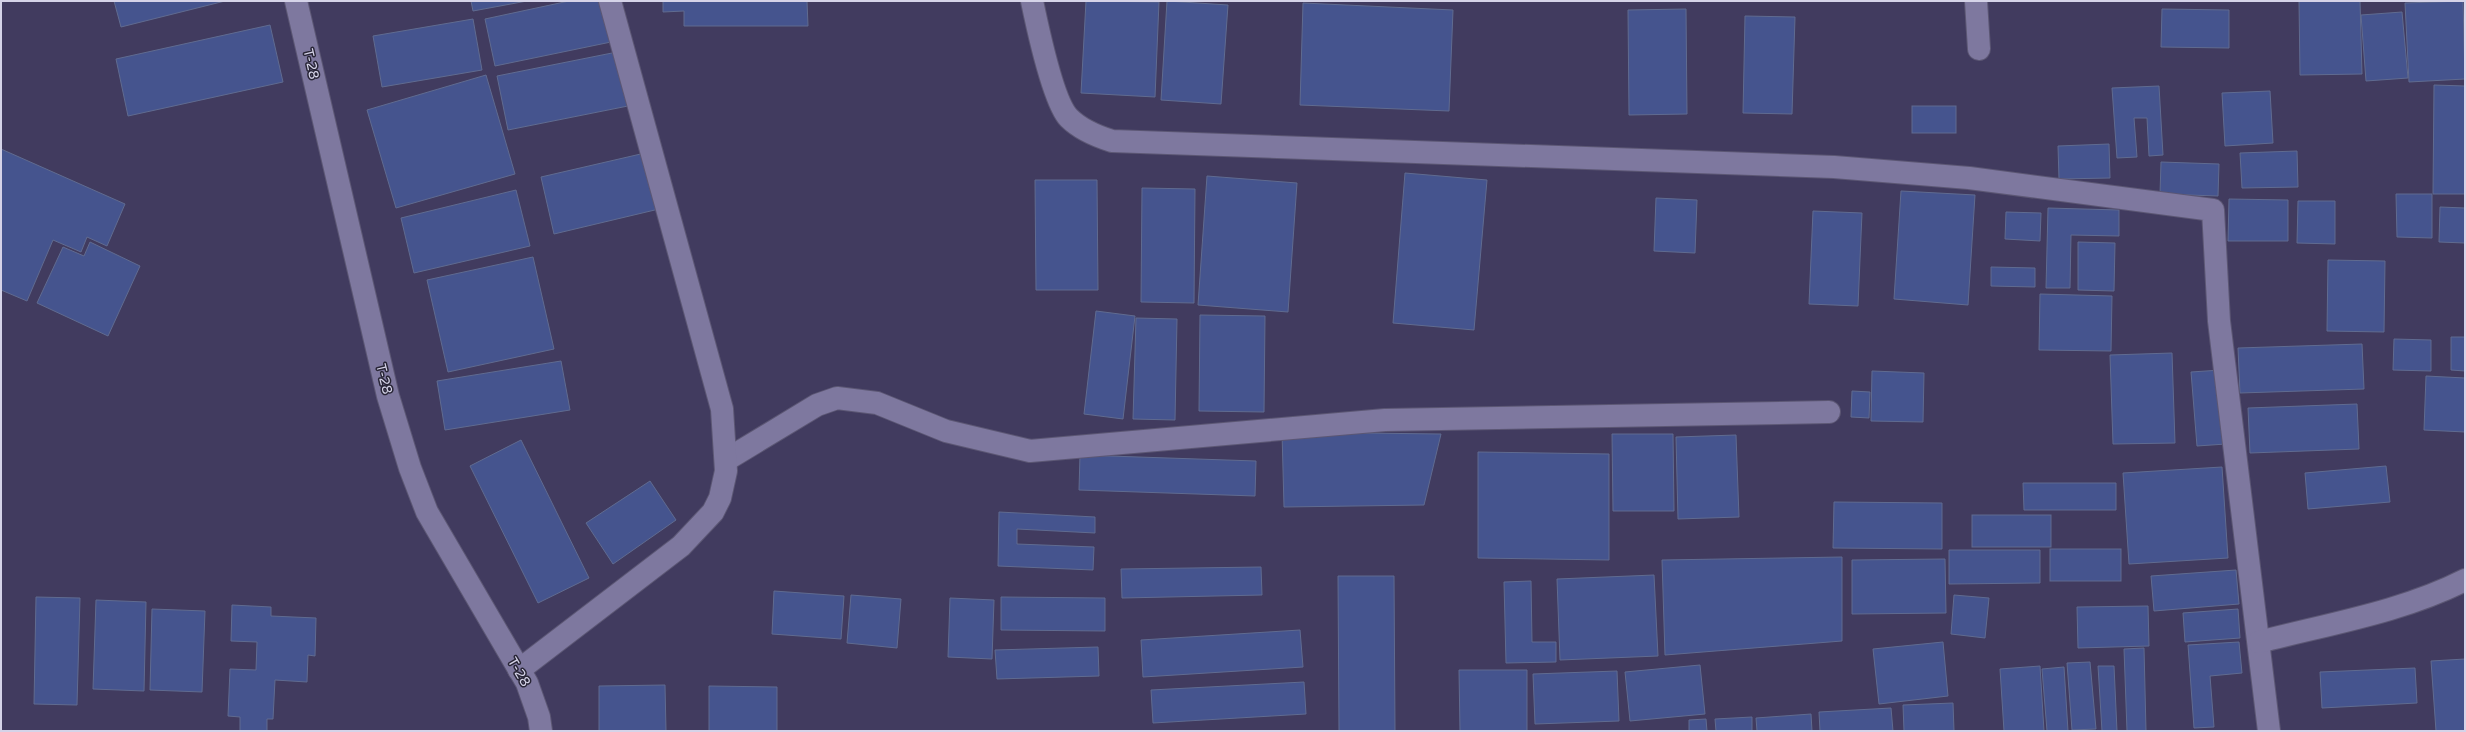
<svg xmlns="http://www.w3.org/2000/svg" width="2466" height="732" font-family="'Varela Round',sans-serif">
	<rect width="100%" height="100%" fill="#413b5f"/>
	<g fill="#45548e" stroke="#606b90">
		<path d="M114,1H225L121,27Z"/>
		<path d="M471,1H527L473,11Z"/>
		<path d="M569,1H602L611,42L495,66L485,19Z"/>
		<path d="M663,1H807L808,26H684V11L663,12Z"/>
		<path d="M1086,1L1159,2L1155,97L1081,93Z"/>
		<path d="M1167,1L1228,5L1221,104L1161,100Z"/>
		<path d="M2299,1H2360L2362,74L2300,75Z"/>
		<path d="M2463,1L2465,79L2409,82L2405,3Z"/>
		<path d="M1303,3L1453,10L1449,111L1300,105Z"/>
		<path d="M1686,9L1687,114L1629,115L1628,10Z"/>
		<path d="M2162,9L2229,10V48L2161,47Z"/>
		<path d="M2402,12L2408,78L2366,81L2361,15Z"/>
		<path d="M1745,16L1795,17L1792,114L1743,113Z"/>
		<path d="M473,19L482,70L382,87L373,36Z"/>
		<path d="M270,25L283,82L128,116L116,59Z"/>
		<path d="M617,52L628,106L508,130L497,76Z"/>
		<path d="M486,75L515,174L396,208L367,110Z"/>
		<path d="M2434,85L2465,86V194H2433Z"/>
		<path d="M2159,86L2163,155L2149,156L2147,118H2134L2137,157L2117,158L2112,88Z"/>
		<path d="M2270,91L2273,143L2225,146L2222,93Z"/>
		<rect x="1912" y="106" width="44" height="27"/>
		<path d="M2109,144L2110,178L2059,179L2058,146Z"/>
		<path d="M1,149L125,204L107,246L87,237L81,252L53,240L27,301L1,290Z"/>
		<path d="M2297,151L2298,187L2242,188L2240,153Z"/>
		<path d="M645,153L659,209L554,234L541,177Z"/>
		<path d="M2161,162L2219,164L2218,196L2160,194Z"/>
		<path d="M1405,173L1487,180L1474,330L1393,323Z"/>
		<path d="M1207,176L1297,183L1288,312L1198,305Z"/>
		<path d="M1035,180H1097L1098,290H1036Z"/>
		<path d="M1142,188L1195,189L1194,303L1141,302Z"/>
		<path d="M516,190L530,246L414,273L401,218Z"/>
		<path d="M1901,191L1975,195L1968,305L1894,299Z"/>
		<path d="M2396,194H2432V238L2397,237Z"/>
		<path d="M1656,198L1697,200L1695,253L1654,251Z"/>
		<path d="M2229,199L2288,200V241H2228Z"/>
		<path d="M2298,201H2335V244L2297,243Z"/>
		<path d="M2440,207L2465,208V243L2439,242Z"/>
		<path d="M2048,208L2119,210V236L2071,235L2070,288H2046Z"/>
		<path d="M1813,211L1862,213L1858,306L1809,304Z"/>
		<path d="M2006,212L2041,213L2040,241L2005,239Z"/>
		<path d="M90,242L140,266L108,336L37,303L63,247L84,256Z"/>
		<path d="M2078,242L2115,243L2114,291L2078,290Z"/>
		<path d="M533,257L554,349L448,372L427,280Z"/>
		<path d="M2328,260L2385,261L2384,332L2327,331Z"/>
		<path d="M1991,267L2035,268V287L1991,286Z"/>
		<path d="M2040,294L2112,296L2111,351L2039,350Z"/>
		<path d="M1096,311L1135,316L1123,419L1084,414Z"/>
		<path d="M1200,315L1265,316L1264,412L1199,411Z"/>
		<path d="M1136,318L1177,319L1175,420L1133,419Z"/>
		<path d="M2451,337H2465V371L2451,370Z"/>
		<path d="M2394,339L2431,340V371L2393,370Z"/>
		<path d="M2362,344L2364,389L2240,393L2238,348Z"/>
		<path d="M2172,353L2175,443L2113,444L2110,355Z"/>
		<path d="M561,361L570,410L445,430L437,381Z"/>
		<path d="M2221,370L2226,444L2197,446L2191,372Z"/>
		<path d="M1872,371L1924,373L1923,422L1871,421Z"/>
		<path d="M2426,376L2465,378V432L2424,430Z"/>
		<path d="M1852,391L1870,392L1869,418L1851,417Z"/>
		<path d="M2357,404L2359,449L2250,453L2248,408Z"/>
		<path d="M1282,432L1441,434L1424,505L1284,507Z"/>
		<path d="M1612,434H1673L1674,511H1613Z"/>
		<path d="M1736,435L1739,517L1678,519L1676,437Z"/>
		<path d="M521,440L589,578L538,603L470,466Z"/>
		<path d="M1478,452L1609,454V560L1478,558Z"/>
		<path d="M1080,455L1256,461L1255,496L1079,490Z"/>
		<path d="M2386,466L2390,502L2308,509L2305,473Z"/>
		<path d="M2222,467L2228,558L2129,564L2123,473Z"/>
		<path d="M650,481L676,520L613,564L586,523Z"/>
		<path d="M2023,483H2116V510H2024Z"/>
		<path d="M1834,502L1942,503V549L1833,548Z"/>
		<path d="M999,512L1095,517V533L1017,529V544L1094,547L1093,570L998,566Z"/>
		<rect x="1972" y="515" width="79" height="32"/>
		<rect x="2050" y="549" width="71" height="32"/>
		<path d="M1949,550H2040V583L1949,584Z"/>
		<path d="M1842,557V641L1665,655L1662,560Z"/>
		<path d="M1945,559L1946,613L1852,614V560Z"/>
		<path d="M1261,567L1262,595L1122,598L1121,569Z"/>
		<path d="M2236,570L2239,604L2154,611L2151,576Z"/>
		<path d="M1654,575L1658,656L1560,660L1557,579Z"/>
		<path d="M1338,576H1394L1395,731H1339Z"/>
		<path d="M1531,581L1532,642H1556V662L1506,663L1504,582Z"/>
		<path d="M774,591L844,596L841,639L772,634Z"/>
		<path d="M851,595L901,599L897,648L847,643Z"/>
		<path d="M1954,595L1989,598L1985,638L1951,634Z"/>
		<path d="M36,597L80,598L77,705L34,704Z"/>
		<path d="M1001,597L1105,598V631L1001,630Z"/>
		<path d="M950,598L994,600L992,659L948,657Z"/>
		<path d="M96,600L146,602L144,691L93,689Z"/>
		<path d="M232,605L271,607V616L316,618L315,656L308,655L307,682L275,680L273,719H267V731H240V717L228,716L230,669L256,670L257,642L231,641Z"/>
		<path d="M2148,606L2149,646L2078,648L2077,607Z"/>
		<path d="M152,609L205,611L202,692L150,690Z"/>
		<path d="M2238,609L2240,638L2185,642L2183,613Z"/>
		<path d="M1300,630L1303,667L1143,677L1141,640Z"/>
		<path d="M1943,642L1948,696L1879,704L1873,649Z"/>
		<path d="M2239,642L2242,673L2210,676L2214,727L2194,728L2188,645Z"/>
		<path d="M1098,647L1099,676L997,679L995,650Z"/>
		<path d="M2144,648L2146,731H2127L2124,649Z"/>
		<path d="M2465,659V731H2436L2431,661Z"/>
		<path d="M2090,662L2096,729L2072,730L2067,663Z"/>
		<path d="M1700,665L1705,714L1630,721L1625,672Z"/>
		<path d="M2040,666L2044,731H2004L2000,669Z"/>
		<path d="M2098,666H2114L2117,731H2102Z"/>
		<path d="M2064,667L2068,731H2047L2042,669Z"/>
		<path d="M2415,668L2417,703L2322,708L2320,672Z"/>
		<path d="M1459,670H1527V731H1460Z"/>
		<path d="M1617,671L1619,721L1535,724L1533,674Z"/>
		<path d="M1304,682L1306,714L1153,723L1151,690Z"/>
		<path d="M665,685L666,731H599V686Z"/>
		<path d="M709,686L777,687V731H709Z"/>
		<path d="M1953,703L1954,731H1904L1903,705Z"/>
		<path d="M1891,708L1893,731H1820L1819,712Z"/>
		<path d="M1811,714L1812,731H1757L1756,718Z"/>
		<path d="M1752,717V731H1716L1715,719Z"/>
		<path d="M1706,719L1707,731H1689V720Z"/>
	</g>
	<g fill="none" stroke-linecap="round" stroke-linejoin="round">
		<defs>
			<g id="minor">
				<path d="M296,1L388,396L410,468L427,512L527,683L539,717L541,731"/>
				<path d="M1032,1C1037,25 1053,102 1069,118C1081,130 1096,136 1112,141L1834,167L1969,178L2213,210L2219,321L2269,731"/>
				<path d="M1976,1L1979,49"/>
				<path d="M726,460L817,405L837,398L877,403L946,431L1030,451L1385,420L1829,412"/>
				<path d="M2259,642C2328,624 2402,612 2465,580"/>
				<path d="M519,670L681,546L713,512L720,498L726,471L722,409L610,1"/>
			</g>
		</defs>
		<use href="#minor" stroke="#5c5774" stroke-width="24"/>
		<use href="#minor" stroke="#7e789f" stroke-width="22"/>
	</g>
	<g text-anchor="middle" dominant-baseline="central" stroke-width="3" stroke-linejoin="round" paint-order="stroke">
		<g font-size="14" fill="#d5d3e8" stroke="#282536">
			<text transform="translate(311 64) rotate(77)">T-28</text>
			<text transform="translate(384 379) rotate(76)">T-28</text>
			<text transform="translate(519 672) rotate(60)">T-28</text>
		</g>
	</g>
	<rect width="2466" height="732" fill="none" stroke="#d5d3e8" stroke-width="4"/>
</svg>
